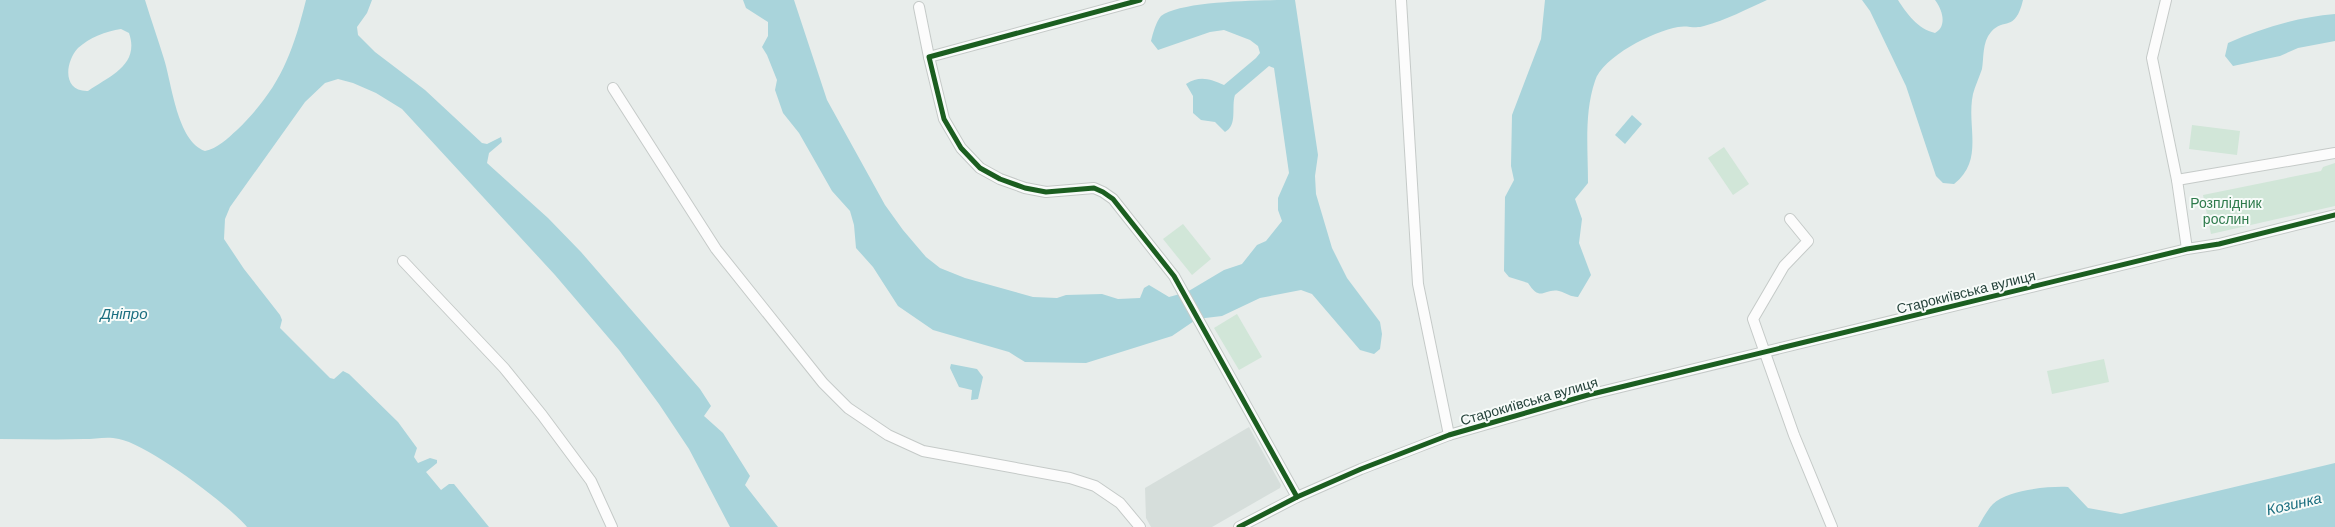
<svg xmlns="http://www.w3.org/2000/svg" width="2335" height="527" font-family="'DM Sans',sans-serif">
	<rect width="100%" height="100%" fill="#e8edeb"/>
	<path fill="#d6dedb" d="M1249,427L1281,485L1280,488L1212,527H1151L1146,518L1145,488Z"/>
	<g fill="#d1e6d8">
		<path d="M2192,125L2240,131L2237,155L2189,149Z"/>
		<path d="M1724,147L1749,184L1733,195L1708,158Z"/>
		<path d="M2335,163V206L2211,234L2203,195L2321,171L2323,167Z"/>
		<path d="M1183,224L1211,259L1192,275L1163,239Z"/>
		<path d="M1237,314L1262,357L1239,370L1214,328Z"/>
		<path d="M2104,359L2109,382L2052,394L2047,371Z"/>
	</g>
	<g fill="#a9d4db" fill-rule="evenodd">
		<path d="M0,0H145C151,20 158,39 164,59C172,84 177,141 205,151C217,149 228,138 237,130C279,89 292,56 306,0H372L367,13L357,27L358,35L375,52L425,90L482,143L487,144L501,137L502,142L489,153L487,163L548,218L581,252L700,389L711,406L704,416L723,433L750,476L745,485L778,527H730L689,449L659,404L619,350L555,275L402,109L376,93L353,83L338,79L325,83L305,102L230,207L225,219L224,239L244,269L280,315L282,320L280,328L330,378L334,379L343,371L349,374L398,422L417,448L414,457L418,463L430,458L437,460V463L426,472L441,490L449,484H454L489,527H247C228,504 147,444 119,439C107,436 96,439 84,439C56,440 28,439 0,439ZM121,29L129,33C140,65 110,76 88,91C62,92 65,62 78,48C89,38 106,31 121,29Z"/>
		<path d="M743,0H794L827,100L885,205L903,230L926,257L940,268L965,278L1033,297L1057,298L1066,295L1102,294L1118,299L1140,298L1144,288L1149,285L1169,297L1187,292L1224,270L1242,264L1257,245L1266,241L1282,221L1278,210V198L1289,173L1274,68L1269,66L1235,95C1231,107 1238,125 1225,132L1215,122L1201,120L1193,113V96L1186,84C1200,75 1210,79 1224,85L1256,58L1260,53L1258,46L1250,40L1224,30L1210,32L1158,50L1151,41C1153,33 1156,22 1161,16C1181,0 1267,0 1295,0L1318,155L1315,176L1316,194L1332,248L1347,278L1380,322L1382,334L1380,349L1374,354L1360,350L1312,294L1301,290L1260,298L1222,316L1197,319L1172,336L1086,363L1025,362L1009,352L933,330L898,306L873,267L856,248L854,225L850,211L832,191L799,133L783,113L775,90L777,80L767,55L762,47L768,36V22L746,8Z"/>
		<path d="M1545,0H1767C1747,9 1726,20 1704,26C1695,29 1687,25 1678,27C1654,31 1602,57 1595,81C1584,113 1588,150 1588,183L1575,199L1582,219L1579,243L1591,275L1578,297C1571,297 1566,293 1559,291C1544,288 1541,303 1528,283L1509,277L1504,271L1505,197L1514,180L1511,166L1512,115L1541,39Z"/>
		<path d="M1862,0H1898C1907,14 1918,29 1935,33C1948,26 1942,9 1935,0H2023C2015,33 2004,17 1991,32C1982,42 1984,58 1982,69C1979,78 1975,86 1973,94C1966,126 1985,160 1954,184L1943,183L1936,176L1906,86L1870,11Z"/>
		<path d="M2335,14V41L2298,48L2280,56L2233,66L2225,56L2228,43C2262,28 2298,17 2335,14Z"/>
		<path d="M1632,115L1642,124L1625,144L1615,135Z"/>
		<path d="M951,364L977,369L983,377L978,399L971,400L972,390L959,387L950,368Z"/>
		<path d="M2335,463V527H1978C1982,520 1987,510 1993,504C2007,490 2048,486 2068,487L2088,508L2121,514Z"/>
	</g>
	<g fill="none" stroke-linecap="round" stroke-linejoin="round">
		<defs>
			<g id="minor">
				<path d="M1140,0L929,57L944,119L961,148L980,168L1000,179L1025,188L1046,192L1094,188L1103,192L1113,199L1174,276L1297,497"/>
				<path d="M1401,0L1418,284L1449,435"/>
				<path d="M2166,0L2152,58L2177,180L2187,249"/>
				<path d="M919,7L929,57"/>
				<path d="M613,88L716,249L823,383L848,408L888,435L923,451L1070,478L1095,486L1120,503L1140,527"/>
				<path d="M2177,180L2335,153"/>
				<path d="M1790,219L1808,241L1784,266L1753,319L1794,435L1832,527"/>
				<path d="M403,261L504,368L542,415L591,481L612,527"/>
				<path d="M1239,527L1297,497L1361,469L1449,435L1588,395L2187,249L2219,244L2335,215"/>
			</g>
		</defs>
		<use href="#minor" stroke="#c5cac8" stroke-width="12"/>
		<use href="#minor" stroke="#fcfcfc" stroke-width="10"/>
		<defs>
			<g id="cycleway">
				<path d="M1140,0L929,57L944,119L961,148L980,168L1000,179L1025,188L1046,192L1094,188L1103,192L1113,199L1174,276L1297,497"/>
				<path d="M1239,527L1297,497L1361,469L1449,435L1588,395L2187,249L2219,244L2335,215"/>
			</g>
		</defs>
		<use href="#cycleway" stroke="#f7fbf9" stroke-width="8"/>
		<use href="#cycleway" stroke="#1b5e20" stroke-width="5"/>
	</g>
	<g text-anchor="middle" dominant-baseline="central" stroke-width="4" stroke-linejoin="round" paint-order="stroke">
		<g font-size="14" fill="#2d7a4b" stroke="#f7fbf9">
			<text x="2226" y="203">Розплідник<tspan x="2226" dy="16">рослин</tspan></text>
		</g>
		<g font-size="14" fill="#24423a" stroke="#f7fbf9">
			<text transform="translate(1966 292) rotate(-14)">Старокиївська вулиця</text>
			<text transform="translate(1529 401) rotate(-16)">Старокиївська вулиця</text>
		</g>
		<g font-size="15" font-style="italic" fill="#1c6f80" stroke="#f7fbf9">
			<text x="124" y="314">Дніпро</text>
			<text transform="translate(2294 504) rotate(-13)">Козинка</text>
		</g>
	</g>
</svg>
